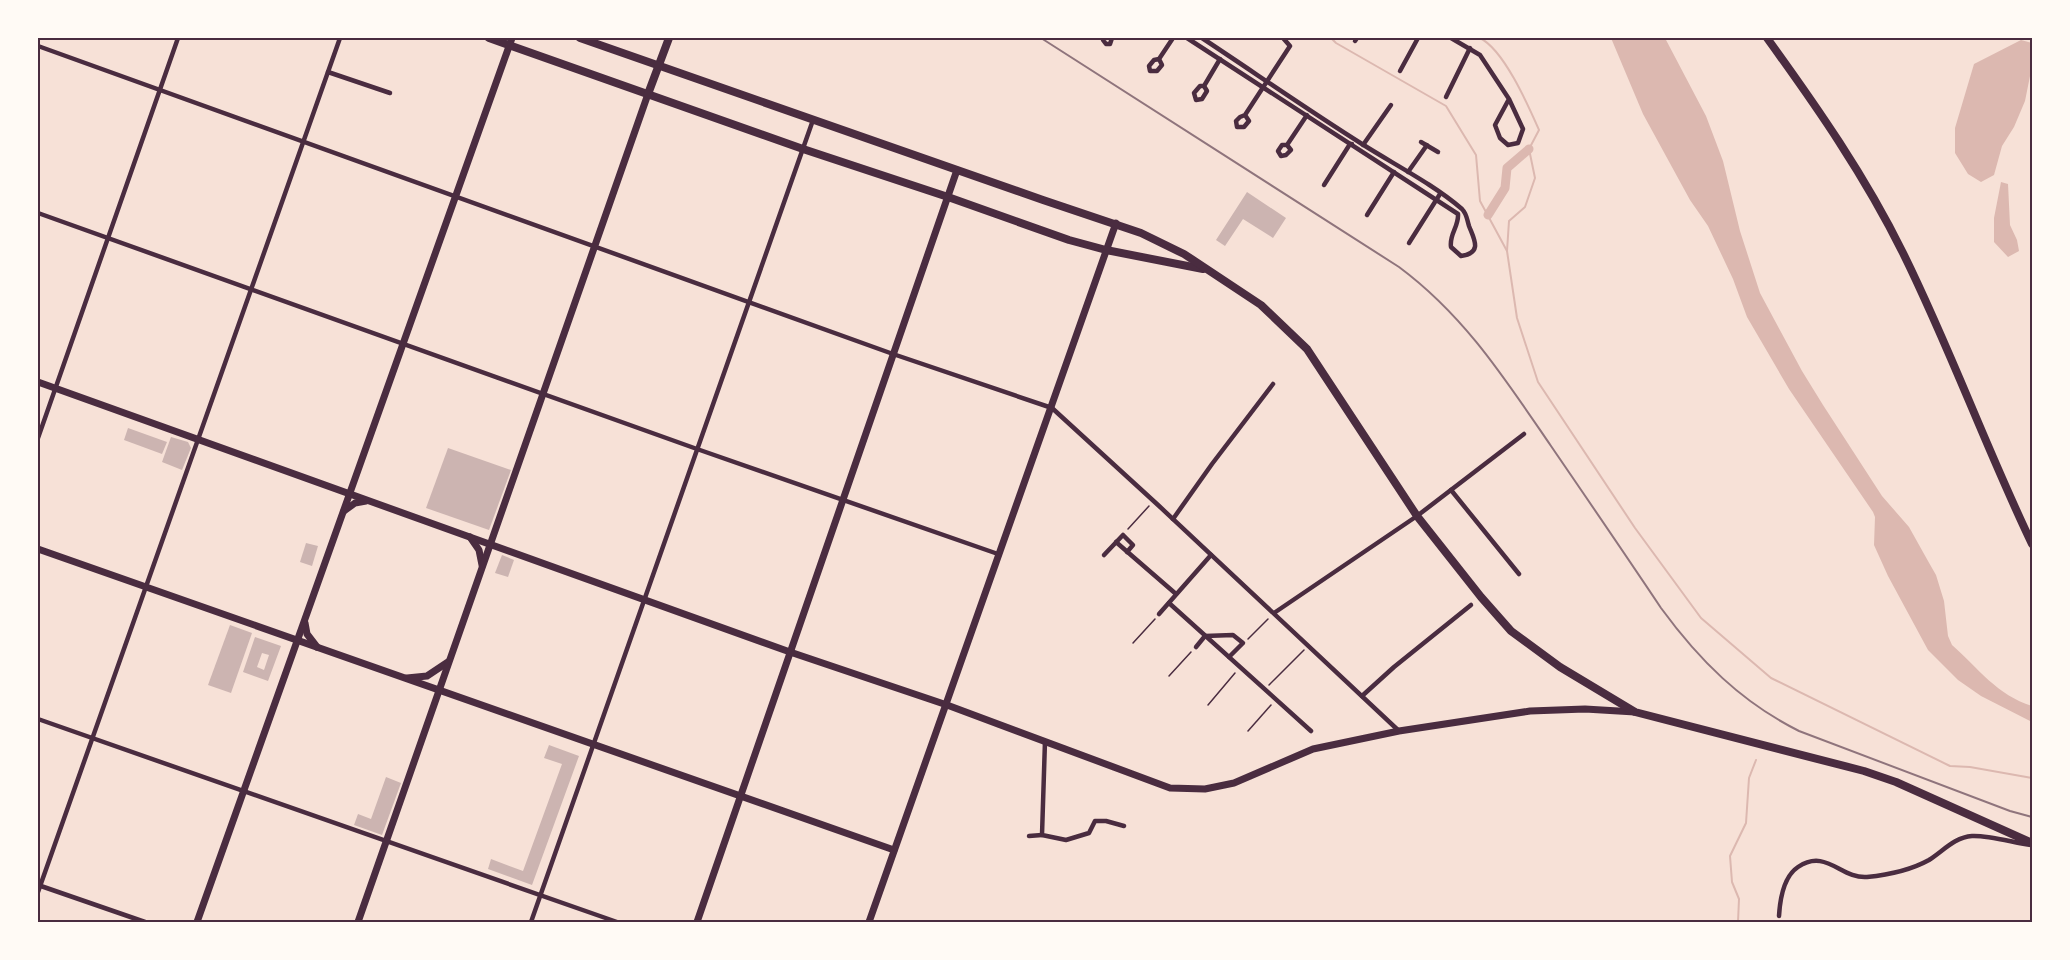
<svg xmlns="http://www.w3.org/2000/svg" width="2070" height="960" font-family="'Zilla Slab',serif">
	<rect width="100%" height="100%" fill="#f7e1d7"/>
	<g fill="#dcb8b0">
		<path d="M1611,38H1665L1706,116L1723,161L1740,231L1760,293L1802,371L1823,405L1882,496L1909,527L1928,561L1936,575L1944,601L1948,636L1952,645C1979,669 1997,695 2032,706V722L1981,696L1958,680L1928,650L1888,576L1874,545L1875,517L1873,512L1789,389L1747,317L1733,279L1708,226L1690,200L1643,114Z"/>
		<path d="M2021,40L2032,43V66L2025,101L2014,127L2002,146L1994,175L1981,182L1968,174L1955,153V128L1974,64Z"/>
		<path d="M2001,182L2008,184L2010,225L2017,240L2019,251L2008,257L1994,242V218Z"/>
	</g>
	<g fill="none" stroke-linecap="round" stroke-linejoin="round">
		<g stroke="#dcb8b0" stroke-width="2">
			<path d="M1331,38L1336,43L1446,106L1476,155L1480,201L1507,251L1517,318L1538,382L1635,528L1701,618L1771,678L1950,766L1970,767L2032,778"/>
			<path d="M1480,38C1504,50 1528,105 1539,130L1529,149L1535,178L1525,207L1509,221L1507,251"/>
			<path d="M1738,922L1739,899L1732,882L1730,856L1746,823L1749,778L1756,760"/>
		</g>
		<path stroke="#dcb8b0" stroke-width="9" d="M1488,215L1505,188L1507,168L1529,149"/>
	</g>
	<g fill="#ccb4b1" fill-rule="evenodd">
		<path d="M1247,192L1286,218L1273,238L1243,219L1225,246L1216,240Z"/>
		<path d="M128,428L167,442L162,454L124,440Z"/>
		<path d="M171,437L188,442L191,448L182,470L162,462Z"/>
		<path d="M448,448L511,470L489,530L426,508Z"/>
		<path d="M306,543L318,546L312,566L300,562Z"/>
		<path d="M502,555L514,560L508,577L495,573Z"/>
		<path d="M230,625L252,633L231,693L208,685Z"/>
		<path d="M255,637L281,646L268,681L243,672ZM262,653L269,655L264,670L257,667Z"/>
		<path d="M549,745L579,756L532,885L488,869L491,859L523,871L562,764L544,758Z"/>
		<path d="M386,777L401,783L382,835L354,825L358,814L371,819Z"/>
	</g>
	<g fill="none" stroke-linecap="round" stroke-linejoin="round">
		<g stroke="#4a2c40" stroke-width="1.5">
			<path d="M1128,529L1149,506"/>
			<path d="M1248,639L1268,619"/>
			<path d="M1133,643L1155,619"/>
			<path d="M1169,676L1191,652"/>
			<path d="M1269,685L1304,650"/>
			<path d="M1208,705L1235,673"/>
			<path d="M1248,731L1271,705"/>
		</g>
		<g stroke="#4a2c40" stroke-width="4.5">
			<path d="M1106,38L1103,40L1106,44H1110L1112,38"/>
			<path d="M1187,38L1458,214C1459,227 1449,234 1451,247L1461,256C1483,253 1474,239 1469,226C1467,220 1467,214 1462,209C1433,184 1395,165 1362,144C1308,110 1255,73 1202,38"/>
			<path d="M1451,38L1480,55L1509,99L1523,129L1518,143L1508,145L1500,138L1495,125L1509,99"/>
			<path d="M1355,41L1357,38"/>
			<path d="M38,46L893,354L1052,408L1158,505L1399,731"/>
			<path d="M1159,59L1162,65L1157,71H1150L1149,66L1154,60L1159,59L1173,38"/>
			<path d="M1400,71L1418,38"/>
			<path d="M328,72L390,93"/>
			<path d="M1204,86L1207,91L1202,99L1196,100L1194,93L1200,86H1204L1220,59"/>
			<path d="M1446,97L1470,48"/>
			<path d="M1245,115L1249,121L1244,127H1237L1236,121L1240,117L1245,115L1290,46L1283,38"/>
			<path d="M1421,142L1438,152"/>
			<path d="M1287,145L1291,150L1286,155L1281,156L1278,151L1282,145H1287L1307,115"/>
			<path d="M1363,145L1391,105"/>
			<path d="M1408,172L1427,145"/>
			<path d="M1324,185L1350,144H1352"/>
			<path d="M38,213L697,449L998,554"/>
			<path d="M1367,215L1394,172"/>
			<path d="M1409,243L1440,194"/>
			<path d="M38,438L178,38"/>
			<path d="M1451,490L1519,574"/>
			<path d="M1173,519L1212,464L1273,384"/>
			<path d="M1116,542L1176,594"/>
			<path d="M1104,555L1123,535L1133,545L1127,552"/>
			<path d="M1169,603L1311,731"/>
			<path d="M1274,613L1417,516L1524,434"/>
			<path d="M1159,614L1211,555"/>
			<path d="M1196,647L1205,636L1233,635L1243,643L1229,657"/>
			<path d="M1362,696L1394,667L1471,605"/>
			<path d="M38,719L617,922"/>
			<path d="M1045,741L1042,835L1066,840L1089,833L1095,821H1106L1124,826"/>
			<path d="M1029,836L1042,835"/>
			<path d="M38,885L145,922"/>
			<path d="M38,892L340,38"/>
			<path d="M1779,916C1780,899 1783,877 1798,867C1826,848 1841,879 1867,877C1887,875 1911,870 1929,860C1943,851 1955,837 1972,836C1988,835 2015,843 2031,845"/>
			<path d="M531,922L813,120"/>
		</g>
		<g stroke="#4a2c40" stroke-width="7">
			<path d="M38,382L790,652L947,705L1170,788L1205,789L1234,783L1313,749L1399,731L1530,711L1585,709L1635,712"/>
			<path d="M344,511L355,503L366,501"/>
			<path d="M470,537L479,550L482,565"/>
			<path d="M38,549L894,850"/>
			<path d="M305,623L307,634L317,647"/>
			<path d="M407,678L427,676L448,662"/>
			<path d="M197,922L512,38"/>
			<path d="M358,922L648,94"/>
			<path d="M697,922L957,170"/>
			<path d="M869,922L1116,223"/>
		</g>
		<g stroke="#4a2c40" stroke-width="8">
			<path d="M489,38L803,149L948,197L1069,240L1106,250L1203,269"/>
			<path d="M580,38L1043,200L1141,233L1184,254L1261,305L1307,349L1417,516L1481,597L1511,631L1560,667L1635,712L1864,771L1896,782L2032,843"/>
			<path d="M648,94L669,38"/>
		</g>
		<path stroke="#4a2c40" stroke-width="8" d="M1767,38C1817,107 1865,176 1903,253C1950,348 1986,448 2032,544"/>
		<path stroke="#8f747c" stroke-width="2" d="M1041,38L1399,267C1465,316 1505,379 1551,446C1588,500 1625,554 1661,608C1699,660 1741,702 1799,731L2010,811L2032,817"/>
	</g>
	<rect width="2070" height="960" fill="none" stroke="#fffaf5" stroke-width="78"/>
	<rect x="39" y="39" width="1992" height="882" fill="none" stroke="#4a2c40" stroke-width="2"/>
</svg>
